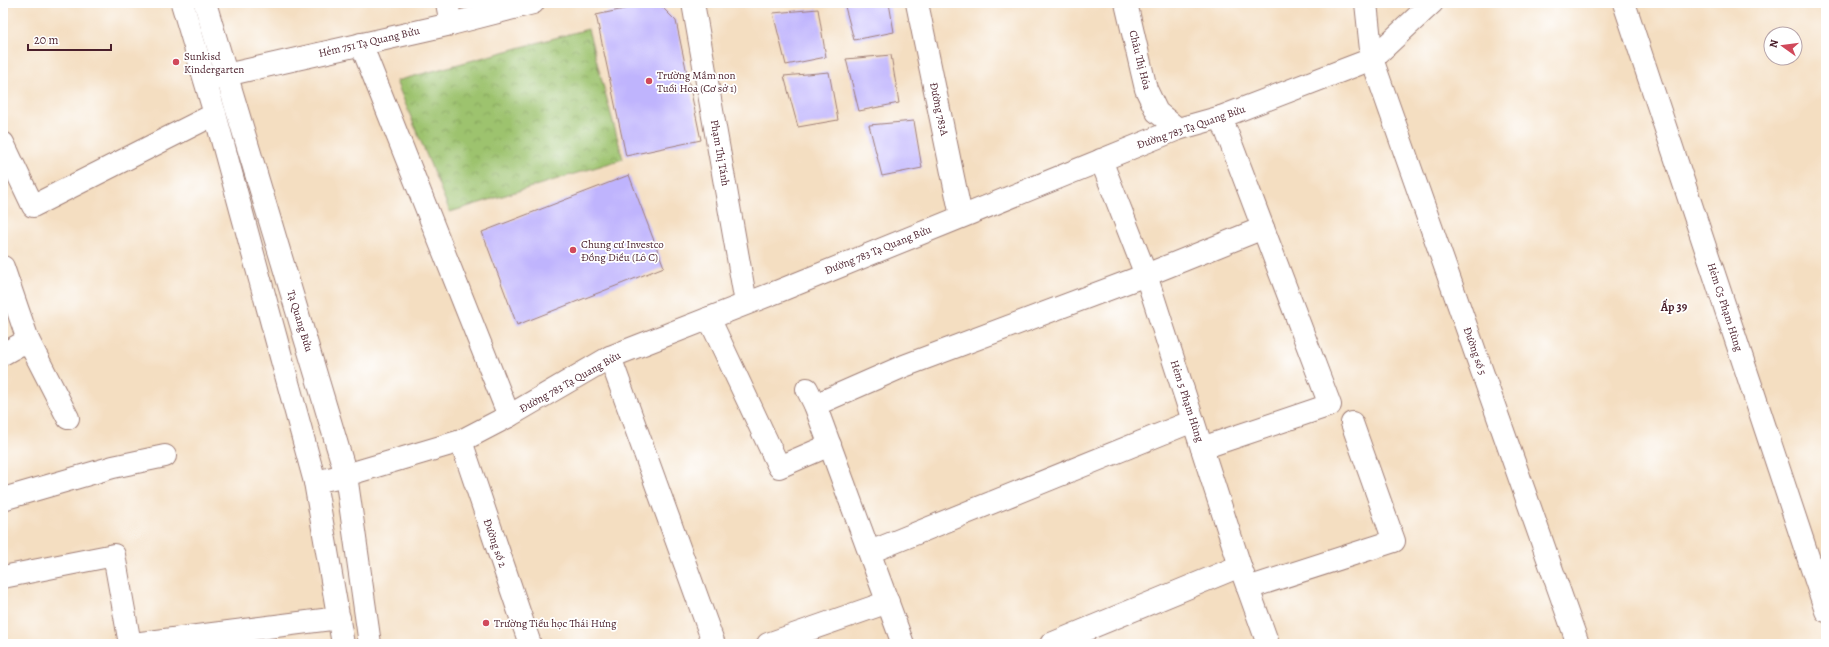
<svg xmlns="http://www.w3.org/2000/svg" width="1829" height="647" font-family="Alegreya,serif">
	<defs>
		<pattern id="park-crowns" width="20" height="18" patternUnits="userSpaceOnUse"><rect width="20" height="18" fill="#9dc36e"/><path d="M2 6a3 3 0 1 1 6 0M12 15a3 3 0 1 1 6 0" fill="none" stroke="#829e5b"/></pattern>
	</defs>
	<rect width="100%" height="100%" fill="#fff"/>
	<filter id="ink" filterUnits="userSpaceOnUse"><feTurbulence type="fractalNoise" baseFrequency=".025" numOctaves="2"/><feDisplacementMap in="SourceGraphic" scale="8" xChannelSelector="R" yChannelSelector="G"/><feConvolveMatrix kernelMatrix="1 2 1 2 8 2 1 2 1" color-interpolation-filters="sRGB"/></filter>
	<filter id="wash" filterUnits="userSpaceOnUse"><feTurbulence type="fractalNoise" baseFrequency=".012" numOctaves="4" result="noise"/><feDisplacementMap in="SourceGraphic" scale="16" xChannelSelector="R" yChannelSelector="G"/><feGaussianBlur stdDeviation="0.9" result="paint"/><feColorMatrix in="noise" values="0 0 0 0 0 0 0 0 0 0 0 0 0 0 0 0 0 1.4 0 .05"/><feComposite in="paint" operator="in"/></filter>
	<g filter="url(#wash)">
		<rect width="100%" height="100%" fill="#f4dec1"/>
		<path fill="url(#park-crowns)" stroke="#74714c" d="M588,29L623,159L450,212L396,81Z"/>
		<g id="blocks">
			<g fill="#bfb4fd">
				<path d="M652,3L661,6L676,21L701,140L626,156L596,15Z"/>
				<path d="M844,3H889L894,32L854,40Z"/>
				<path d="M818,9L826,57L786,65L773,13Z"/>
				<path d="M891,55L899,103L859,111L846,59Z"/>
				<path d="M829,72L838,120L798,127L784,76Z"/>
				<path d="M914,121L922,168L882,176L869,125Z"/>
				<path d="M629,175L664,267L517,325L482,232Z"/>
			</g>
		</g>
	</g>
	<g filter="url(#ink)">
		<use href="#blocks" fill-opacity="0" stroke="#9f7e76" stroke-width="1"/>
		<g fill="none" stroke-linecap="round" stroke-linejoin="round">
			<defs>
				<g id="minor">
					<path d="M447,3L451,24"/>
					<path d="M693,3L746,303"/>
					<path d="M917,3L961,216"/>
					<path d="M1126,3L1146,89L1157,112L1178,129"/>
					<path d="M1366,3L1372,59L1578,644"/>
					<path d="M1624,3L1826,611"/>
					<path d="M361,44L509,416"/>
					<path d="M208,81L226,75L451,24L533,3"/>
					<path d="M3,143L33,206L215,114"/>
					<path d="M1101,160L1146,275L1240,566L1268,644"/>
					<path d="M3,267L28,340L68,418"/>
					<path d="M709,318L779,467L830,445"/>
					<path d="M3,354L28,340"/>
					<path d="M610,357L714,644"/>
					<path d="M807,389L815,405L903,644"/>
					<path d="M815,405L904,366L1146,275L1263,228"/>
					<path d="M461,441L530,644"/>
					<path d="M1202,448L1330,405L1221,117"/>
					<path d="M315,482L346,475L461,441L509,416L610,357L779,291L1178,129L1221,117L1372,59L1432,3"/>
					<path d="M3,499L113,467L165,456"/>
					<path d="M870,552L1193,421"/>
					<path d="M3,577L114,555L130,644"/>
					<path d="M1248,588L1394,541L1352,423"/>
					<path d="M133,644L339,618"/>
					<path d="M768,644L888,602"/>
					<path d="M1051,644L1240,566"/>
				</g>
				<g id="major">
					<path d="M182,3L215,114L315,482L343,644"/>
					<path d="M205,3L346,475L370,644"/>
				</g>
			</defs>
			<use href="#minor" stroke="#9f7e76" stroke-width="24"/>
			<use href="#major" stroke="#9f7e76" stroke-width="24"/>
			<use href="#minor" stroke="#fff" stroke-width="22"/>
			<use href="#major" stroke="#fff" stroke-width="22"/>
		</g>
	</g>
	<g fill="#d1495b" stroke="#fff" stroke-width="1.5">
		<circle cx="176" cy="62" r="4"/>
		<circle cx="649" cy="81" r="4"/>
		<circle cx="573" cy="250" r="4"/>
		<circle cx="486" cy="623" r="4"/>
	</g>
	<g text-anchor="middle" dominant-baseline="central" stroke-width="3.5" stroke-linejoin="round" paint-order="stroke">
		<g font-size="11" fill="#4a1f2b" stroke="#fff">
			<text transform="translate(369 42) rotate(-13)">Hẻm 751 Tạ Quang Bửu</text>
			<text transform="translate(1140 60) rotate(76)">Châu Thị Hóa</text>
			<text transform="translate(939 109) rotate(78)">Đường 783A</text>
			<text transform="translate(1191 127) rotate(-19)">Đường 783 Tạ Quang Bửu</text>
			<text transform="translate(720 153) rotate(80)">Phạm Thị Tánh</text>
			<text transform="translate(878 250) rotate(-22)">Đường 783 Tạ Quang Bửu</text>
			<text transform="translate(1725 307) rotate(72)">Hẻm C5 Phạm Hùng</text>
			<text transform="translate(300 321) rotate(73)">Tạ Quang Bửu</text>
			<text transform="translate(1475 351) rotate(71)">Đường số 5</text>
			<text transform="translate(570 382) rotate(-29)">Đường 783 Tạ Quang Bửu</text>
			<text transform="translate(1187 401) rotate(72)">Hẻm 5 Phạm Hùng</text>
			<text transform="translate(495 543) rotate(71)">Đường số 2</text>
		</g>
		<g font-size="11" fill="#4a1f2b" stroke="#fff" text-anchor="start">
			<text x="184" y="56">Sunkisd<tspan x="184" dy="13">Kindergarten</tspan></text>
			<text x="657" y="75">Trường Mầm non<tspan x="657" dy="13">Tuổi Hoa (Cơ sở 1)</tspan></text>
			<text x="581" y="244">Chung cư Investco<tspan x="581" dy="13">Đồng Diều (Lô C)</tspan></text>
			<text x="494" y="623">Trường Tiểu học Thái Hưng</text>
		</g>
		<g font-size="12" font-weight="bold" fill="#4a1f2b" stroke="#fff">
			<text x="1674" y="307">Ấp 39</text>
		</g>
	</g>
	<rect width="1829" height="647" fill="none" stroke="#fff" stroke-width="16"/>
	<g transform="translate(1783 46) rotate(284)"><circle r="19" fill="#ffffff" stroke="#b7a5aa"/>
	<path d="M0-3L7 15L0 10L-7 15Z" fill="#d1495b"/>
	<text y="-6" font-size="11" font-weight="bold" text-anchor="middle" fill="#4a1f2b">N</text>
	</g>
	<path d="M28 44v6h83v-6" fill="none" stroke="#4a1f2b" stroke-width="2"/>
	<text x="34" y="44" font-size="12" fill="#4a1f2b" stroke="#ffffff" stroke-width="3" paint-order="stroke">20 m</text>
</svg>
